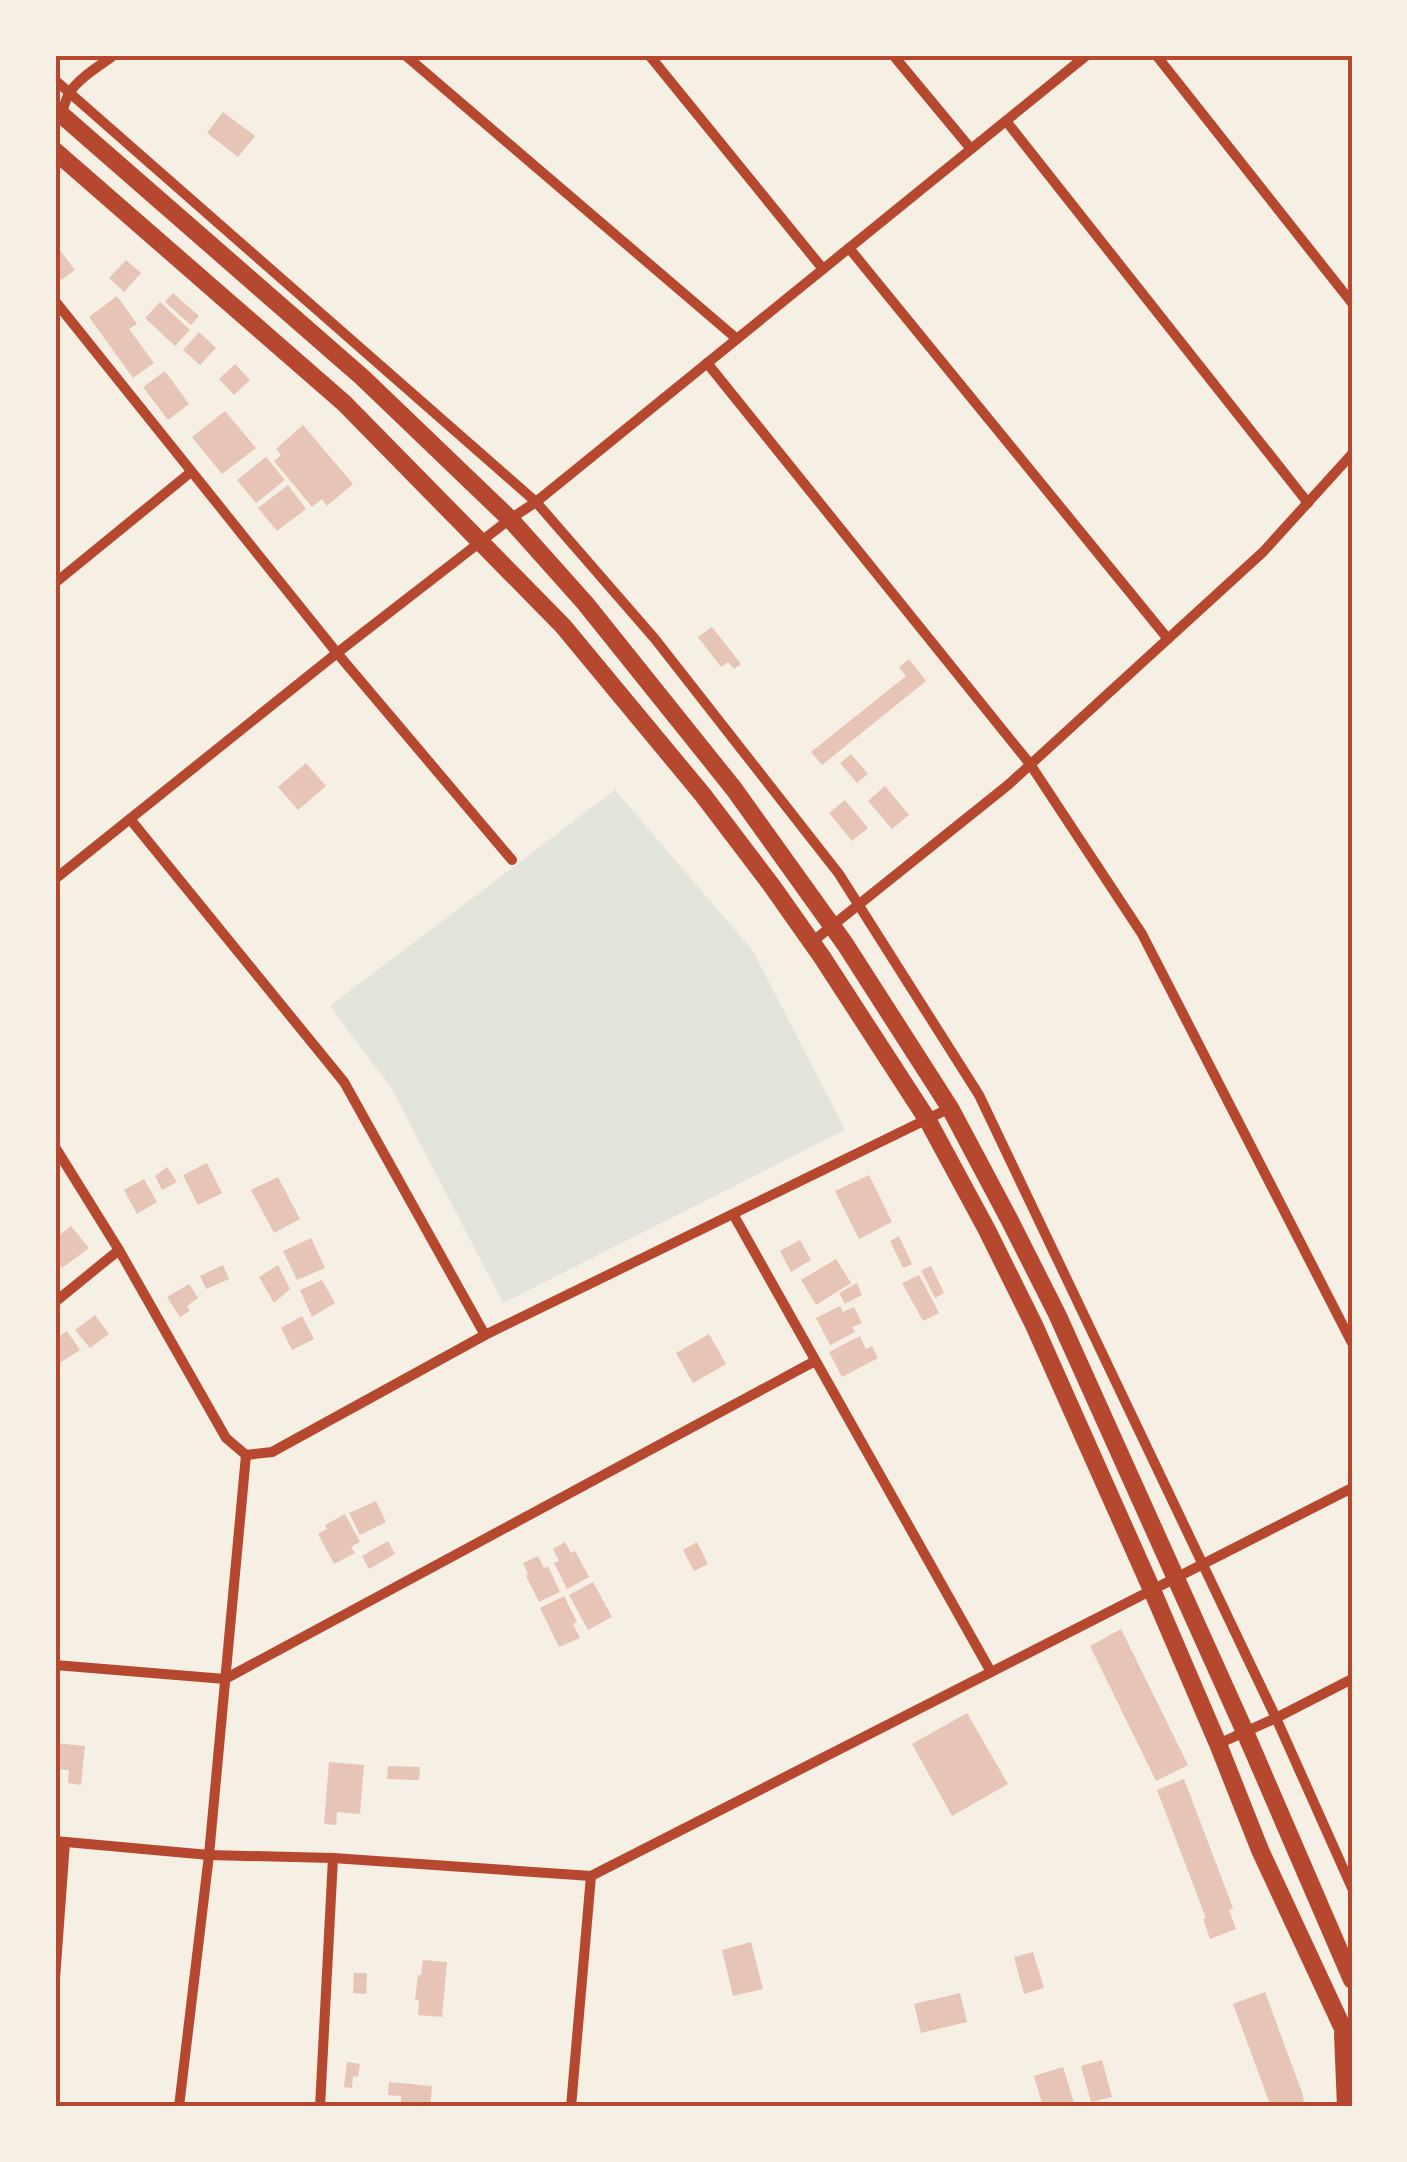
<svg xmlns="http://www.w3.org/2000/svg" width="1407" height="2162" font-family="'IBM Plex Sans',sans-serif">
	<rect width="100%" height="100%" fill="#f6efe4"/>
	<path fill="#e2e4dc" d="M615,790L753,951L845,1130L503,1303L392,1089L330,1006Z"/>
	<g fill="#e6c5b7">
		<path d="M223,112L255,136L238,157L207,133Z"/>
		<path d="M55,244L75,270L61,280L55,272Z"/>
		<path d="M126,260L141,273L124,292L109,278Z"/>
		<path d="M173,293L199,316L191,325L165,302Z"/>
		<path d="M117,296L137,324L129,329L154,363L133,378L89,317Z"/>
		<path d="M160,302L190,330L175,346L145,318Z"/>
		<path d="M199,332L216,348L200,365L183,350Z"/>
		<path d="M235,364L250,380L234,395L219,379Z"/>
		<path d="M165,371L189,404L168,420L143,387Z"/>
		<path d="M225,411L256,448L222,474L192,437Z"/>
		<path d="M303,425L353,484L327,506L322,499L312,507L274,461L281,455L276,449Z"/>
		<path d="M266,457L285,480L256,503L237,480Z"/>
		<path d="M288,485L306,509L277,531L258,508Z"/>
		<path d="M712,627L741,664L734,669L728,662L721,667L698,637Z"/>
		<path d="M909,659L926,681L822,765L811,752L906,676L899,667Z"/>
		<path d="M851,754L868,774L857,783L840,763Z"/>
		<path d="M306,763L326,786L298,810L278,787Z"/>
		<path d="M885,786L909,815L892,829L868,801Z"/>
		<path d="M845,800L868,828L852,841L829,813Z"/>
		<path d="M207,1163L222,1193L198,1205L183,1175Z"/>
		<path d="M167,1167L177,1182L162,1190L155,1176Z"/>
		<path d="M869,1175L892,1222L859,1239L835,1191Z"/>
		<path d="M278,1177L300,1219L274,1233L251,1190Z"/>
		<path d="M144,1179L157,1202L137,1214L124,1190Z"/>
		<path d="M71,1226L89,1248L62,1268L55,1259V1239Z"/>
		<path d="M899,1236L912,1264L903,1268L890,1241Z"/>
		<path d="M311,1238L325,1268L297,1280L283,1251Z"/>
		<path d="M800,1240L811,1260L791,1272L780,1251Z"/>
		<path d="M836,1259L851,1283L816,1305L801,1280Z"/>
		<path d="M223,1265L229,1279L206,1289L200,1276Z"/>
		<path d="M278,1265L290,1289L274,1303L259,1277Z"/>
		<path d="M931,1266L944,1293L935,1298L921,1270Z"/>
		<path d="M919,1275L939,1313L923,1321L902,1283Z"/>
		<path d="M322,1280L335,1303L312,1317L300,1290Z"/>
		<path d="M857,1283L862,1295L845,1304L839,1293Z"/>
		<path d="M189,1284L198,1298L187,1306L190,1311L180,1317L167,1297Z"/>
		<path d="M840,1306L843,1312L854,1307L862,1323L852,1327L855,1332L830,1345L816,1318Z"/>
		<path d="M95,1315L109,1334L90,1348L75,1330Z"/>
		<path d="M302,1316L314,1339L292,1350L281,1328Z"/>
		<path d="M67,1331L80,1350L58,1364L55,1361V1339Z"/>
		<path d="M709,1334L726,1364L693,1383L676,1353Z"/>
		<path d="M860,1336L866,1349L872,1346L878,1358L842,1377L829,1352Z"/>
		<path d="M376,1501L386,1522L360,1535L349,1513Z"/>
		<path d="M345,1514L360,1542L351,1547L355,1553L334,1564L318,1534L327,1529L325,1525Z"/>
		<path d="M388,1541L395,1554L369,1569L362,1556Z"/>
		<path d="M565,1542L571,1553L575,1551L589,1577L567,1589L554,1563L559,1561L553,1549Z"/>
		<path d="M697,1542L708,1564L694,1571L683,1550Z"/>
		<path d="M538,1556L544,1568L548,1566L560,1592L539,1602L526,1576L528,1574L523,1563Z"/>
		<path d="M593,1582L612,1617L588,1630L569,1595Z"/>
		<path d="M564,1596L577,1622L573,1624L580,1638L559,1647L540,1608Z"/>
		<path d="M1121,1629L1188,1765L1156,1781L1090,1646Z"/>
		<path d="M967,1713L1008,1784L952,1816L912,1744Z"/>
		<path d="M55,1743L85,1746L81,1785L68,1783L69,1770L55,1769Z"/>
		<path d="M329,1762L364,1765L360,1814L337,1812L336,1825L324,1824Z"/>
		<path d="M388,1766L420,1767L419,1780L387,1779Z"/>
		<path d="M1184,1779L1233,1908L1229,1910L1236,1929L1210,1939L1203,1919L1206,1918L1157,1790Z"/>
		<path d="M751,1942L763,1989L733,1996L722,1950Z"/>
		<path d="M1033,1952L1044,1988L1024,1994L1014,1957Z"/>
		<path d="M423,1960L447,1962L442,2017L418,2015L419,2000H415L418,1975H421Z"/>
		<path d="M354,1973H367L366,1994L353,1993Z"/>
		<path d="M1265,1992L1303,2095L1304,2107H1271L1233,2004Z"/>
		<path d="M960,1993L967,2022L921,2033L914,2004Z"/>
		<path d="M1102,2060L1112,2097L1091,2102L1081,2066Z"/>
		<path d="M347,2062L360,2064L358,2077L353,2076L352,2088L344,2087Z"/>
		<path d="M1063,2067L1075,2106L1043,2107L1034,2076Z"/>
		<path d="M389,2082L432,2086L430,2107H401V2096L388,2095Z"/>
	</g>
	<g fill="none" stroke-linecap="round" stroke-linejoin="round">
		<g stroke="#b5482f" stroke-width="10">
			<path d="M405,55L737,339"/>
			<path d="M649,55L823,269"/>
			<path d="M893,55L971,149"/>
			<path d="M1156,55L1352,303"/>
			<path d="M55,80L536,502L655,639L839,874L979,1095L1276,1718L1352,1888"/>
			<path d="M55,121C65,112 63,103 70,92C80,77 100,66 114,55"/>
			<path d="M1006,121L1308,503"/>
			<path d="M849,248L1168,639"/>
			<path d="M55,301L337,653L512,860"/>
			<path d="M707,363L1030,764L1142,934L1352,1343"/>
			<path d="M55,583L191,472"/>
			<path d="M130,819L344,1082L485,1335"/>
			<path d="M55,879L337,653L510,519L536,502L1087,55"/>
			<path d="M812,942L1008,785L1263,552L1352,454"/>
			<path d="M55,1147L119,1250L226,1438L246,1455L272,1452L485,1335L950,1108"/>
			<path d="M733,1214L991,1672"/>
			<path d="M55,1302L119,1250"/>
			<path d="M55,1665L225,1679L815,1361"/>
			<path d="M1218,1744L1276,1718L1352,1679"/>
			<path d="M55,1841L209,1855L333,1858L591,1876L1352,1488"/>
			<path d="M55,1979L65,1842"/>
			<path d="M179,2107L209,1855L246,1455"/>
			<path d="M320,2107L333,1858"/>
			<path d="M571,2107L591,1876"/>
		</g>
		<g stroke="#b5482f" stroke-width="18">
			<path d="M55,109L362,377L510,519L585,603L734,789L845,944L950,1108L1009,1219L1057,1314L1245,1732L1352,1980"/>
			<path d="M55,151L344,403L563,626L703,795L772,886L822,957L927,1119L987,1230L1034,1325L1152,1590L1218,1744L1260,1850L1352,2048"/>
			<path d="M1343,2034L1346,2107"/>
		</g>
	</g>
	<rect width="1407" height="2162" fill="none" stroke="#f6efe4" stroke-width="115"/>
	<rect x="58" y="58" width="1292" height="2046" fill="none" stroke="#b5482f" stroke-width="4"/>
</svg>
